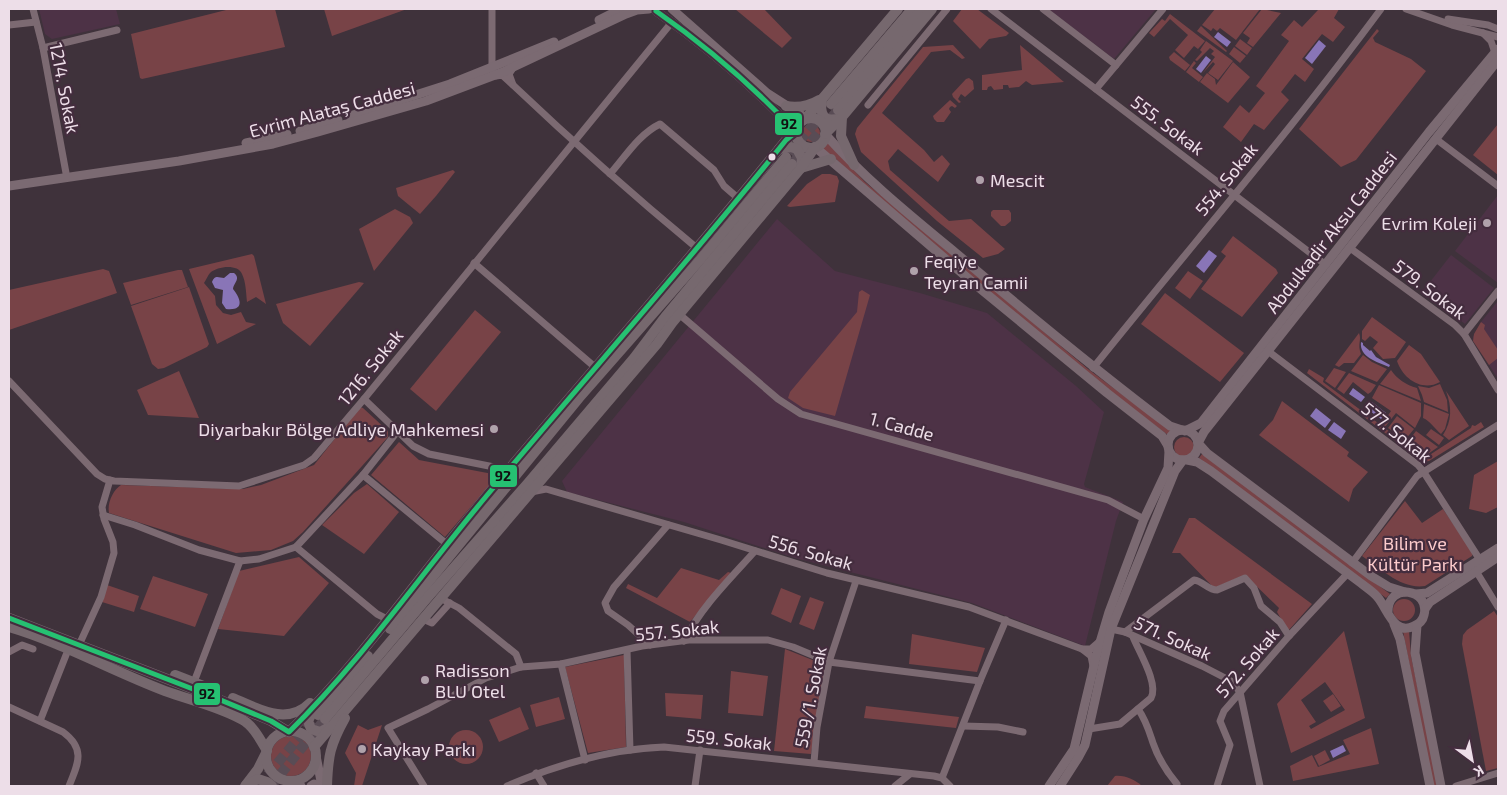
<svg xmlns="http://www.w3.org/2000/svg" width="1507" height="795" font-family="'Exo 2',sans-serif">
	<rect width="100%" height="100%" fill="#3f323b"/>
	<g fill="#4d3246">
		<path d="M39,9H116L120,24L52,39L45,34Z"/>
		<path d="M1048,9H1156L1114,59Z"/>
		<path d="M1498,195V283L1455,251Z"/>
		<path d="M777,219L835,271L920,293L987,313L1076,386L1104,412L1084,484L1085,487L1123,502L1116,521L1085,646L972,603L795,558L684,522L567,492L562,481Z"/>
		<path d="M1451,255L1494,288L1465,324L1423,291Z"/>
		<path d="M1498,301V379L1474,341L1473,337L1481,322Z"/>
	</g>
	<g fill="#784347" fill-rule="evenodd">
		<path d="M230,9H275L285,47L142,79L140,78L131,34Z"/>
		<path d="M324,9H407L332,36Z"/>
		<path d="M735,9H764L792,38L782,48Z"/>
		<path d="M962,9H977L1009,33L1006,36L989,39L980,49L953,21Z"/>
		<path d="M1215,9H1260L1236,40L1220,28L1217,31L1213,28L1211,31L1202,25Z"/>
		<path d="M1262,9L1281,13L1253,47L1247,43L1250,38L1243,33Z"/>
		<path d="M1317,9H1339L1334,18L1345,27L1333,42L1322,34L1302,59L1314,69L1305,82L1295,74L1281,92L1289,100L1264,130L1254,124L1241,142L1223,127L1240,105L1249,113L1265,93L1256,86L1289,41L1281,35L1294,20L1302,27L1318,10Z"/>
		<path d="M1170,14L1205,41L1198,49L1194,46L1184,58L1175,50L1188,35L1170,19L1154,37L1149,33L1162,19L1165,21Z"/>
		<path d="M1201,26L1227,51L1226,52L1197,31Z"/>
		<path d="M1377,29L1379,31L1373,38L1375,42L1411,59L1426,71L1356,160L1341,167L1299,129Z"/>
		<path d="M1240,39L1252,48L1247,55L1235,46Z"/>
		<path d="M1206,41L1233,61L1218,80L1208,73L1215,64L1213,62L1202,74L1215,57L1211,54L1214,51L1210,48L1197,61L1195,60L1202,52L1200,50Z"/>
		<path d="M953,45L965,58L962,59L950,50L931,52L882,113L924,150L934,162L942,155L950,164L938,182L898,149L888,161L890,170L949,221L971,219L1005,249L998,254L983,258L937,221L861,152L855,134L857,128L923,47Z"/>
		<path d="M1020,45L1064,82L1032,85L1026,81L1019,87L1009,88L1008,85H1003V89L994,90L991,86L988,87L987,90H982V75L1022,70Z"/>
		<path d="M1234,47L1246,56L1240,63L1229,54Z"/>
		<path d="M1174,52L1190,65L1185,71L1170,60L1169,57Z"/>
		<path d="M1194,61L1196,63L1192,68L1203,77L1199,82L1186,72Z"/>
		<path d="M1233,62L1250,77L1228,103L1200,82L1207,73L1215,79L1216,85Z"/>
		<path d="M969,78L973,81L974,89L965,97L961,94L958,99L961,102L959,103L953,97L952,94L966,79Z"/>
		<path d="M950,100L957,106L955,108L952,106L950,107L949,109L951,112L944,122H937L934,119L933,116Z"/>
		<path d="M1498,124V175L1473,155Z"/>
		<circle cx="811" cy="133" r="9"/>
		<path d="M828,139L834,149L865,182L1088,369L1171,431L1168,435L1105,388L865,188L836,159L821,148Z"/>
		<path d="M453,170L455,172L436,196L420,214L398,196L396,188Z"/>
		<path d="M822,174H830L837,176L839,181L835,202L790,207L787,206L807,184Z"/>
		<path d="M395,209L410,217L413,223L374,271L359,229Z"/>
		<path d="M993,210H1009L1011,213V221L1005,226H1001L991,216V212Z"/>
		<path d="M1233,236L1276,269L1278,273L1242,317L1201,289L1226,256L1221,252Z"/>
		<path d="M252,254L254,256L266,304L256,297L247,302C246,293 246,282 242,274C238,264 218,266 210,273C208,275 206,280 204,283L215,296L216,305L223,313L231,315L241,312L246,322L256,324L217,344L189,269Z"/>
		<path d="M103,269L109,271L117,293L9,330V290Z"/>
		<path d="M178,270H182L188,287L131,305L123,283Z"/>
		<path d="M1188,271L1203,281L1190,299L1175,288Z"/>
		<path d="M359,282L364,283L310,346L283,323L276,304Z"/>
		<path d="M189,287L209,344L207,347L164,368L158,369L152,364L131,306Z"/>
		<path d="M862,290L870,295L835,416L803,408L788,398L790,392L857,312L859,292Z"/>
		<path d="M1165,293L1244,353L1220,382L1141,324Z"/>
		<path d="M475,310L501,332L436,411L410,389Z"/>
		<path d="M1372,317L1406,342L1395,358L1383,359L1373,348L1378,342L1370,336L1365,341L1362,339V331Z"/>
		<path d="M1481,322L1485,325L1484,329L1498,350V358L1489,365L1473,341L1474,334Z"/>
		<path d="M1359,333C1362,341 1357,343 1361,354L1354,363H1344L1339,367L1335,365Z"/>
		<path d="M1409,345L1421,354L1440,382C1422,392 1403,379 1397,361Z"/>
		<path d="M1363,355L1372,362L1387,369L1377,382L1351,371Z"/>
		<path d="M1334,368L1346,372L1335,388L1325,381Z"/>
		<path d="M1309,369L1324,378L1323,382L1425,458L1471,428L1472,425L1475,426L1481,422L1484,427L1429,461L1423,462L1307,373Z"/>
		<path d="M1391,370C1397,379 1406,385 1417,388L1421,401L1380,384Z"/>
		<path d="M179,371L199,418L148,415L137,390Z"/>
		<path d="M1349,373L1376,385L1371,392L1368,394L1353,382L1344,394L1337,389Z"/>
		<path d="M1440,384L1447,400L1448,412L1424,402L1422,395L1418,386L1429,388Z"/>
		<path d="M1379,385L1421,403V416L1415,428L1396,413L1385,427L1382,424L1391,411L1372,398Z"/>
		<path d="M1446,391L1469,426L1449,440L1443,435C1452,421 1452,407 1446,391Z"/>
		<path d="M1282,401L1349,452L1347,456L1368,472L1353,489L1349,502L1259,435L1273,420Z"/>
		<path d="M1424,404L1449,414L1445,429L1441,434C1435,429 1430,421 1423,418Z"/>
		<path d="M360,407L363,408L388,431V437L303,532L293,541L271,550L236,553L109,513C107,503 113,490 121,485L243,489L261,485L314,465Z"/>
		<path d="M1397,416L1414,429L1405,440L1388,428Z"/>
		<path d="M1431,429L1444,438L1439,445L1426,435Z"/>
		<path d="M1416,431L1438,447L1425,456L1407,443Z"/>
		<circle cx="1184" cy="447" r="10"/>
		<path d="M399,442L419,460L498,475L445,537L371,475Z"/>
		<path d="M1202,454L1390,594L1386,598L1199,458Z"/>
		<path d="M1498,461V507L1486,513L1469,509L1474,475Z"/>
		<path d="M367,484L399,512L364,554L322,525L354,493Z"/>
		<path d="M1405,501L1422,523L1443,509L1473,553L1472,556L1425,586C1402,590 1380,568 1362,556Z"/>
		<path d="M1189,518H1195L1312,604L1288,631L1277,612L1279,608L1245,575L1214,588L1180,553H1172Z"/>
		<path d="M299,557L329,583L284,636L218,629L239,571Z"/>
		<path d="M681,568L719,580L728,572L731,573L690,622L626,588L628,584L657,598Z"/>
		<path d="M153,576L208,594L195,627L140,609Z"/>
		<path d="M107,585L139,596L134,612L102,602Z"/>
		<path d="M781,588L801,596L791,623L771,614Z"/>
		<path d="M810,597L824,602L814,630L799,624Z"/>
		<circle cx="1404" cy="610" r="11"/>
		<path d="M1494,611L1498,617V768L1486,771L1462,644L1463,635L1467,630Z"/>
		<path d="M1344,631L1365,718L1291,753L1277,704ZM1325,682L1345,710L1311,729L1309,726L1316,722L1301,700Z"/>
		<path d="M1403,631H1409L1411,656L1438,786H1433Z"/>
		<path d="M912,634L985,648L977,672L909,664Z"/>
		<path d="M785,649L825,665L811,754L774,751Z"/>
		<path d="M624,655L626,747L588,753L565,667Z"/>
		<path d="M731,671L768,676L763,716L728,713Z"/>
		<path d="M665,693L703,695L701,719L666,716Z"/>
		<path d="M1333,694L1341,706L1331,712L1323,701Z"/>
		<path d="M559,697L565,719L536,727L530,705Z"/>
		<path d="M866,706L959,717L956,728L864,718Z"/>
		<path d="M520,707L529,729L499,742L489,720Z"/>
		<path d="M358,725L368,730L382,725L362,786H354L356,773L345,753Z"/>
		<path d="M1371,728L1379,764L1293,781L1290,766L1312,755L1318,767L1350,754L1343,740Z"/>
		<circle cx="466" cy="747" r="17"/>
		<circle cx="291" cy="756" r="20"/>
		<path d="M1325,750L1330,760L1319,766L1314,756Z"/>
		<path d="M1115,776C1125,775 1135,780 1142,786H1107Z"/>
	</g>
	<g fill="#8975b7">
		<path d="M1218,32L1231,42L1227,47L1214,37Z"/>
		<path d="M1319,40L1326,46L1312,64L1305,58Z"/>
		<path d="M1206,56L1211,60L1201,73L1196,69Z"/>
		<path d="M1209,250L1217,256L1204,273L1196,266Z"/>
		<path d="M230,273H234C241,279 234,282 233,289C241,299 245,311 226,309L222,303L223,290L215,288L212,282C215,274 219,278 224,278Z"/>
		<path d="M1361,342L1363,343V345L1370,351L1371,350L1376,357L1390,365L1389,367C1377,362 1359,357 1361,342Z"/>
		<path d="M1353,388L1365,397L1361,402L1349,394Z"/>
		<path d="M1372,402L1386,413L1381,419L1367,409Z"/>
		<path d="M1316,408L1331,420L1325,428L1310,416Z"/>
		<path d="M1334,422L1346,431L1341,439L1328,430Z"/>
		<path d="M1343,745L1346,751L1333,758L1330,751Z"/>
	</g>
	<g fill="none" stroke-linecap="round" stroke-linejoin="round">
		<g stroke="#594c55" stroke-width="10" stroke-dasharray="10 5" stroke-linecap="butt">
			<path d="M789,153L831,104"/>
			<path d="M792,164L838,110"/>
			<path d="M258,786L315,719"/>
			<path d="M271,786L325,719"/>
		</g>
		<g stroke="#7c6a72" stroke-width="7">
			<path d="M33,9L43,48L66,173"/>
			<path d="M492,9V69"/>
			<path d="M991,9L1326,265"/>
			<path d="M1043,9L1116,65"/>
			<path d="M1406,9L1452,25L1498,37"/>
			<path d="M1448,19L1488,25L1498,29"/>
			<path d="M9,25L36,22"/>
			<path d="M1483,33L1491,41L1495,53"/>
			<path d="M43,48L117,30"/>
			<path d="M496,76L502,75L513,85L509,74L513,68"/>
			<path d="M513,85C573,142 634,196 698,249"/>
			<path d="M1096,89L1163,9"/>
			<path d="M868,105L947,9"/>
			<path d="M1436,139L1498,186"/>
			<path d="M610,174C625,157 639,134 660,124L714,170L724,186L739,199"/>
			<path d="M1350,248L1455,325L1464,334L1498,390"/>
			<path d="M474,263L596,368"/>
			<path d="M679,314L778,399L801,414L1108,500L1144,519"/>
			<path d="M1464,334L1498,291"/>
			<path d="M1268,351L1418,465L1423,471L1480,560"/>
			<path d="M1093,368C1189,248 1290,132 1381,9"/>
			<path d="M9,381L97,474L105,479L114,481L239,486L304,465L314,458L364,399L672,22"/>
			<path d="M364,399L413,446L429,454L509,470"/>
			<path d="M363,475L448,545"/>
			<path d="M531,492L546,489L721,540L827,573L969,607L1082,649"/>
			<path d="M103,515L135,525L199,550L240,561L259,559L296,547L363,475L397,432"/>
			<path d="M296,547L377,614L383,617"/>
			<path d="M1352,563L1417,476L1498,425"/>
			<path d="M1476,571L1498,607"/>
			<path d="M440,598L459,608L516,654L521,667"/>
			<path d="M423,619L432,623L450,603"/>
			<path d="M1111,629L1125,632L1202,666L1231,681L1240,692L1260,786"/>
			<path d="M1125,632L1194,580C1203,581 1208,590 1217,590L1245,578L1254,588L1261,606L1280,622L1289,636"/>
			<path d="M684,641C701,607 730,579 755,551"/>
			<path d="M79,645L101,597L114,553L113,542L104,519L102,507L110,480"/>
			<path d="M650,645L628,625L608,611L605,603L614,587L668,525"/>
			<path d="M627,650L630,750"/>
			<path d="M9,652L22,645L33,649"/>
			<path d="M561,664L585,760"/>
			<path d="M1093,666L1091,656L1082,649H1091L1099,642"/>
			<path d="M194,682L240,561"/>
			<path d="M9,707L63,732C86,749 78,764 69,786"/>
			<path d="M1138,709C1146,720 1149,731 1153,743C1158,758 1167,772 1177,784"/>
			<path d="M40,721L68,650"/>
			<path d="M963,726L998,727L1023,732"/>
			<path d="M1089,729L1120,724L1151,698C1159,684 1139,652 1133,637"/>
			<path d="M814,762L817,727L829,662L856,581"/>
			<path d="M536,773L544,786"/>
			<path d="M942,778L980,681L1006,620"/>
			<path d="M424,786L388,728L428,709L486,678L521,667L561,664L642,646L689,640H768L793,647L829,662L980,681"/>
			<path d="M507,786C556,765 610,749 664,747L934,776L942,778L950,786"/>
			<path d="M695,786L700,750"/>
			<path d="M895,786L910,774"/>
			<path d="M1217,786L1230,745L1220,721L1224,711L1289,636L1348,573"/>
			<path d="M1456,786L1498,773"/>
		</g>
		<g stroke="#7b6a72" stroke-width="9">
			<path d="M672,9L767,93L806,118"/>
			<path d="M656,11C706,46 754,87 796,132"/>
			<path d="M599,20L621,9"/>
			<path d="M350,116L450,84L554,42"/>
			<path d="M300,131L338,120"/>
			<path d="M825,134C865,179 911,216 957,254C1027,313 1097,371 1170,426L1182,430"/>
			<path d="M246,143L287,134"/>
			<path d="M815,147L977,286L1107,393L1162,436L1168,446"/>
			<path d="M9,186L179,161L273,144L318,132L426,101L503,72L626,14L637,10L649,9"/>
			<circle cx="1183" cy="445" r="15"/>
			<path d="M1185,431L1201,423L1429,132L1498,49"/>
			<path d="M1187,460L1197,462L1211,471L1362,584C1368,589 1375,593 1379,599C1388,611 1395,636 1414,626C1419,624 1423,620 1424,615C1431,589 1387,581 1388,613"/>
			<path d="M1405,592L1389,587L1371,576L1207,453L1198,443L1204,432L1498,60"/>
			<path d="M1416,594L1427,593L1498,548"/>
			<path d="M1425,609L1430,602L1498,557"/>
			<path d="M1394,624L1400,639L1430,786"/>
			<path d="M1417,625L1415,653L1441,786"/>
			<path d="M316,756L322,786"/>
			<path d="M292,781L301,786"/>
			<path d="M311,786L314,784L319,786"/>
			<path d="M1049,786L1074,749L1098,649L1109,612L1144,519L1168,468L1169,451"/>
			<path d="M1060,786L1078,758L1085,745L1111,629L1175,471L1183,460"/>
		</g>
		<g stroke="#76686e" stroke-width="10">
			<path d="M822,99C819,116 825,124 842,117L841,136L854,165"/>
			<path d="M831,104L912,9"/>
			<path d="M786,106C798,108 809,106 819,100"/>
			<path d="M838,110L922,9"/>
			<path d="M806,118L898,9"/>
			<circle cx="811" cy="133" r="15"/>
			<path d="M825,134L842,117L932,9"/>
			<path d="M779,149L791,147L797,149L802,158L801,168L831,159"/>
			<path d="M9,618L211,696L271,721L289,732C365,657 425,568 494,487C591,371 692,258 786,140L796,132"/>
			<path d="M9,627C63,643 112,671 165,691C190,700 217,706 241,719C253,725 260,739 267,751L258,769L245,786"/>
			<path d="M390,629L579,398L700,260L786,157"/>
			<path d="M175,675L211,689"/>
			<path d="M233,698C259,709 287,726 310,703"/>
			<path d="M313,711L308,721L311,729L320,732L329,727"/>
			<path d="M318,715L368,656"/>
			<path d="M325,719L428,597L528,483L634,358L665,317L792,164"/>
			<circle cx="291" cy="756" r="25"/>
			<path d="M314,747L657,344L672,323L801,168L815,147"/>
			<path d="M246,785L258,779L267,782L272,786"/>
			<path d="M327,786C328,756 330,745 345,718"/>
		</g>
		<defs>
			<path id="bus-1" d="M9,618L211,696L271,721L289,732C365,657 425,568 494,487C591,371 692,258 786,140L796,132C754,87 706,46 656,11"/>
		</defs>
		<use href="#bus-1" stroke="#442d3e" stroke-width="9"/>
		<use href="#bus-1" stroke="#26c172" stroke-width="5"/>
	</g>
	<circle fill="#eddee8" stroke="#442d3e" stroke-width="2" cx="772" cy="157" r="4.5"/>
	<g fill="#b0a2ab" stroke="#442d3e" stroke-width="2">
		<circle cx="980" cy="180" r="5"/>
		<circle cx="1487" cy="223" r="5"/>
		<circle cx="914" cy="271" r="5"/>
		<circle cx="494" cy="429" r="5"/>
		<circle cx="425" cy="680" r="5"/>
		<circle cx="362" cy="749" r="5"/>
	</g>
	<g text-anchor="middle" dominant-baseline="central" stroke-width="4.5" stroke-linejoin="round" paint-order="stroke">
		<g font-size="18" fill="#eddee8" stroke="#442d3e">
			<text transform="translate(65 88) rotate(79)">1214. Sokak</text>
			<text transform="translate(332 109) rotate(-15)">Evrim Alataş Caddesi</text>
			<text transform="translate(1168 125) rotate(37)">555. Sokak</text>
			<text transform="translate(1226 179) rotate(-51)">554. Sokak</text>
			<text transform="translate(1331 232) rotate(-52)">Abdulkadir Aksu Caddesi</text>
			<text transform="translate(1430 289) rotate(37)">579. Sokak</text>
			<text transform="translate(370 367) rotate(-51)">1216. Sokak</text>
			<text transform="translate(902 426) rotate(15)">1. Cadde</text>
			<text transform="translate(1397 432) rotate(39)">577. Sokak</text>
			<text transform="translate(811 552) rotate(16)">556. Sokak</text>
			<text transform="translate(677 630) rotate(-6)">557. Sokak</text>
			<text transform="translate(1173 638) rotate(24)">571. Sokak</text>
			<text transform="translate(1247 662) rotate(-49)">572. Sokak</text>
			<text transform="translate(810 697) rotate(-79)">559/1. Sokak</text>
			<text transform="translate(729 739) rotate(6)">559. Sokak</text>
		</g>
		<g font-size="18" fill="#eddee8" stroke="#442d3e" text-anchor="start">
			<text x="990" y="180">Mescit</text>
			<text x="1477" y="223" text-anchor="end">Evrim Koleji</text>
			<text x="924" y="261">Feqiye<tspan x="924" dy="21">Teyran Camii</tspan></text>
			<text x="484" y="429" text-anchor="end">Diyarbakır Bölge Adliye Mahkemesi</text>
			<text x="435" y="670">Radisson<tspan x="435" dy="21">BLU Otel</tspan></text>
			<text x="372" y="749">Kaykay Parkı</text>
		</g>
		<g font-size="18" fill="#fccbcc" stroke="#442d3e">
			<text x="1415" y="543">Bilim ve<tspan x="1415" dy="21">Kültür Parkı</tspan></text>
		</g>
	</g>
	<g stroke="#442d3e" stroke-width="2">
		<rect x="774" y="112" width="29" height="24" rx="5" fill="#26c172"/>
		<rect x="489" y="464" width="29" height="24" rx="5" fill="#26c172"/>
		<rect x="193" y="682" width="28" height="24" rx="5" fill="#26c172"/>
	</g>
	<g font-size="14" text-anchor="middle" font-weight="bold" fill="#111">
		<text x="789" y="129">92</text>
		<text x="503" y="481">92</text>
		<text x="207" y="699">92</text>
	</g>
	<rect width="1507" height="795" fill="none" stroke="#eddee8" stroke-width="20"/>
	<g transform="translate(1472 760) rotate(148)" stroke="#442d3e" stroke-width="4" paint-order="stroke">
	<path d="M0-4L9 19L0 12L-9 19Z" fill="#eddee8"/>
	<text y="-8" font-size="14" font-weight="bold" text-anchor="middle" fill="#eddee8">K</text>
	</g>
</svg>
